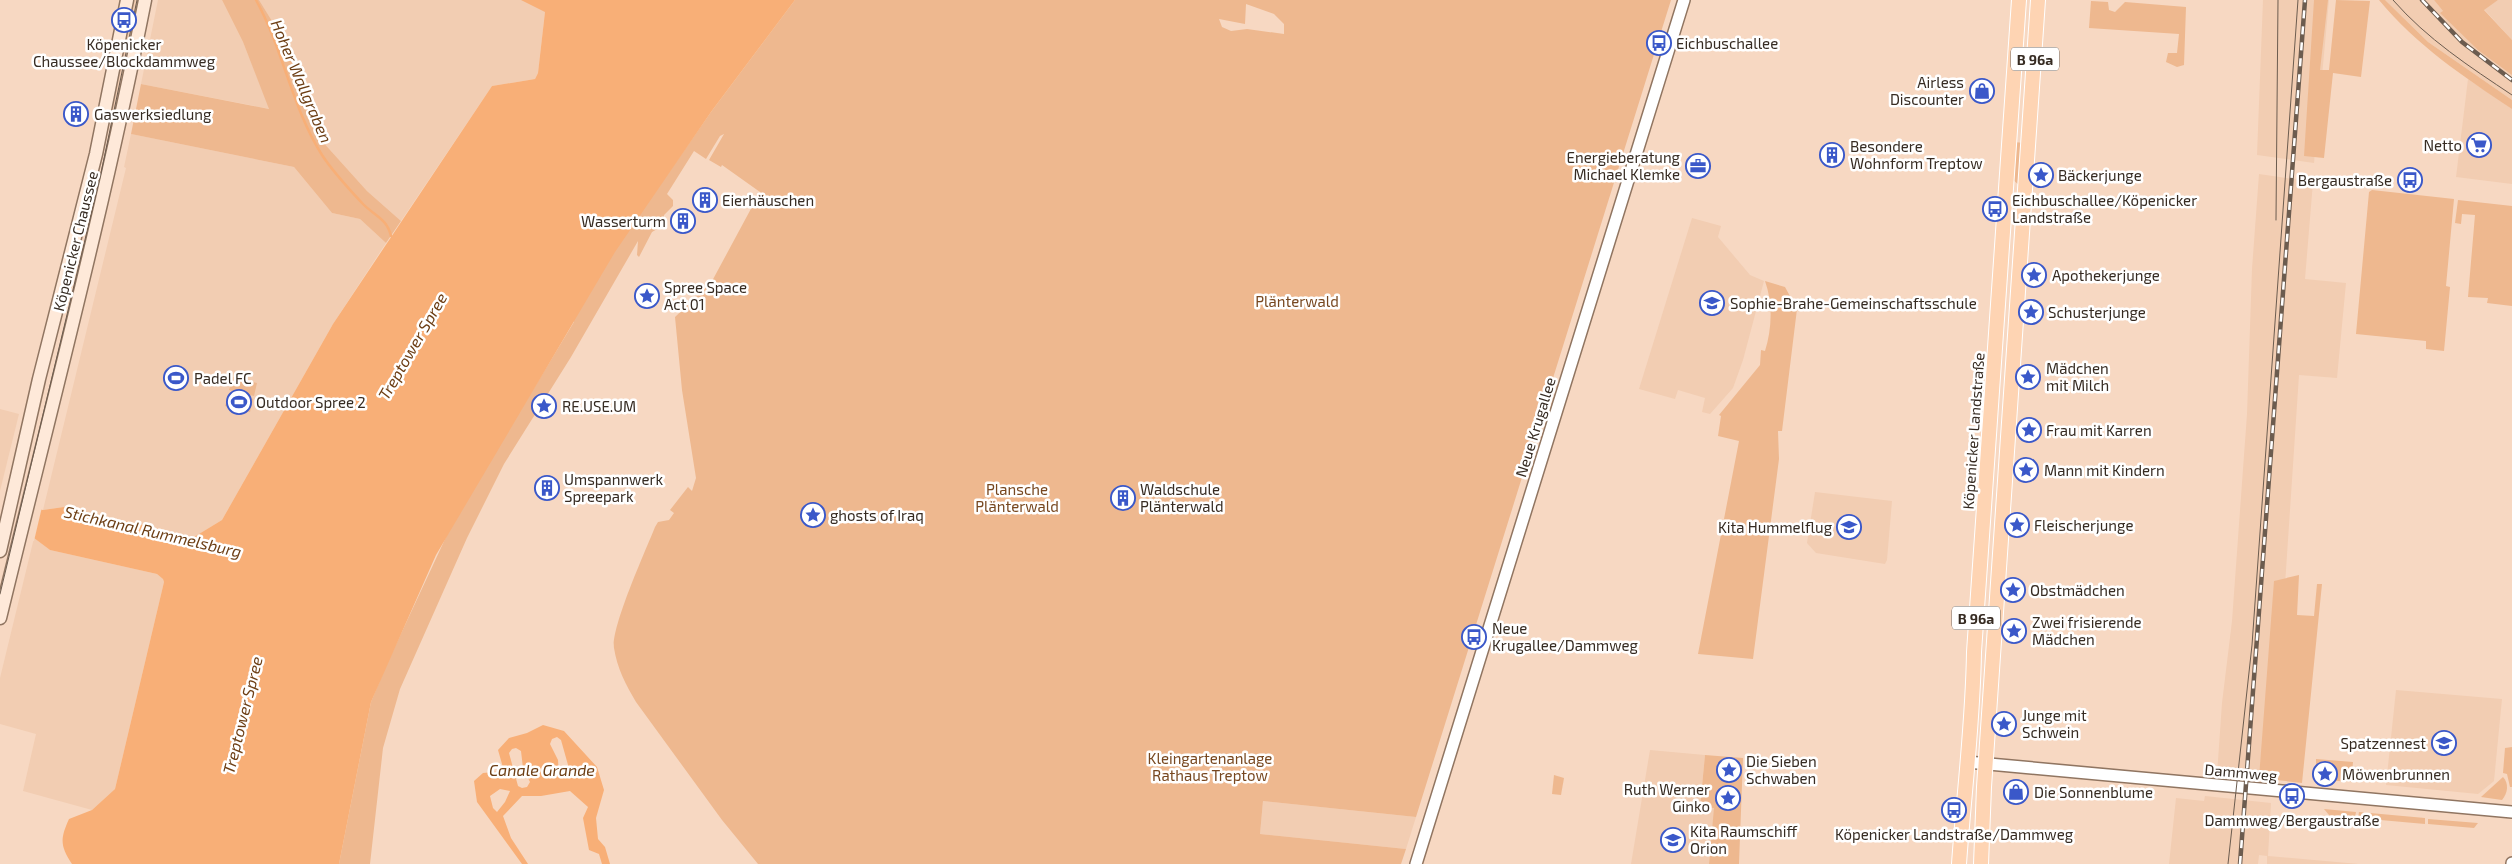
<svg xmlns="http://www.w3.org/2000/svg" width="2512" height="864" font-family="'Exo 2',sans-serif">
	<rect width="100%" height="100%" fill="#f7d8c2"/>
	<g fill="#f2cdb2">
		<path d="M131,0H140L117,114L110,111Z"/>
		<path d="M158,0H222L243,42L270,109L141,84Z"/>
		<path d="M259,0H548L545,12L538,73L535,79L492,86L401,221L367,191L322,141L285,42Z"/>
		<path d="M2263,0H2329L2314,163L2257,155Z"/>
		<path d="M2385,0H2434L2443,11L2512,67V100L2428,42Z"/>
		<path d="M2498,0H2512V40L2484,9Z"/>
		<path d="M2468,79L2512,109V184L2456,177Z"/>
		<path d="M131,134L294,167L332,213L360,219L386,243L333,324L222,520L194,537L64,507L43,510L126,168L124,167Z"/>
		<path d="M2259,174L2313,182L2305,279L2346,283L2337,378L2299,375L2272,780L2217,775L2222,703L2232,621L2247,414L2252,269Z"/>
		<path d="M1692,218L1721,226L1718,237L1750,275L1764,281L1743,360L1733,388L1710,414L1702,412L1705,398L1678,390L1675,399L1639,389Z"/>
		<path d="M0,409L19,414L0,491Z"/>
		<path d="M1815,492L1892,501L1887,560L1885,564L1816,553L1807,543Z"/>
		<path d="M34,538L50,550L157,574L163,579L164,582L115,789L92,810L23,791L36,734L0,724V678Z"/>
		<path d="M2396,690L2502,699L2494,781L2478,794L2386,785Z"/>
		<path d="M1650,750L1705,755L1700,806L1715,808L1709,864H1631Z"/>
		<path d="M2205,796L2271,803L2268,856L2359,864H2267V856L2259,855L2258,864H2169L2176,798L2204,801Z"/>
		<path d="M1263,801L1416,817L1406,849L1260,834Z"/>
	</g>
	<g fill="#eeb88f" fill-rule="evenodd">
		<path d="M222,0H259L285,42L322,141L367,191L401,221L386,243L360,219L332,213L294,167L131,134L141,84L269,109L243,42Z"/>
		<path d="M795,0H1671L1416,817L1263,801L1260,834L1406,849L1401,864H758L722,820L636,702C626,685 617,668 614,648C611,627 646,550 655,527L658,522L669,520L674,513L670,510L688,487L692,491L696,478L682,390L675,317L711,283L760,192L722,165L721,167L709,160L724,134L720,136L706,159L694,151L667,194L673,200V206L664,215V225L652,232L639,257L637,255L638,241L571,357L504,464L467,538L400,689L383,748L370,864H339L371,702L386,666L453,522L574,322L572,313L647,188L660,185L711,112ZM1246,4L1274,14L1284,24V34L1247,29L1231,31L1222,27L1219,19L1245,24Z"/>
		<path d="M2314,0H2328L2320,70H2329L2336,0L2370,1L2361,77L2333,73L2324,158L2304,156Z"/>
		<path d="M2379,0H2385L2428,42L2512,100V109C2464,77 2416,45 2379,0Z"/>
		<path d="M2434,0H2498L2484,10L2512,40V75L2478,50L2440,13L2443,11Z"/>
		<path d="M2091,1L2108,2L2109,10L2115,12L2125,2L2186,7L2184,65L2177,67L2166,62L2168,53H2177L2179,34L2089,28Z"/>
		<path d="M2014,142L2024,143L2021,187L2011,178Z"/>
		<path d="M2372,190L2454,199L2446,286L2450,287L2444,351L2426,349V341L2356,334L2369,192Z"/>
		<path d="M2458,200L2512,206V306L2487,303L2488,298L2468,297L2475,215L2462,214L2461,224L2455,223Z"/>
		<path d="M1765,281L1785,287L1797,309L1782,431H1778L1779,459L1753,659L1698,654L1739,441L1718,436L1721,416L1719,415L1760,365L1761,350L1765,351C1772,329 1773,303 1765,281Z"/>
		<path d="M233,377L257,383L254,396L229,390Z"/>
		<path d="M229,393L253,399L250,412L225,406Z"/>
		<path d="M2299,575L2297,615L2314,616L2317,584H2322L2302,783L2259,778L2274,581Z"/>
		<path d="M2512,747V787H2510L2507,774L2503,773L2505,748Z"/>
		<path d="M1705,755L1743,758L1739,864H1709L1714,808L1700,807Z"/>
		<path d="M2316,759L2353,762L2351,782L2326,780L2327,772H2321V766L2316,765Z"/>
		<path d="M1554,775L1564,778L1561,795L1552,794Z"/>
		<path d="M2503,777C2509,783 2508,793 2502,800L2481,797Z"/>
		<path d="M2324,809L2356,812L2355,817L2329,815Z"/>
		<path d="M2359,812L2425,818V824L2358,818Z"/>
		<path d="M2428,819L2478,823L2474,828L2428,824Z"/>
	</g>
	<g fill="#f8af77" fill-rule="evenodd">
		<path d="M521,0H795L711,112L615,252L436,555L371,702L339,864H72C60,846 60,839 69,819L92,810L115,789L164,582L163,579L157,574L50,550L34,538L0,500L43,510L64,507L194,537L222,520L333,324L492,86L535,79L538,73L545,12Z"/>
		<path d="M543,725L564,731L597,767L604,790L596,818L598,839L605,847L610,864H602L599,854L589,850L583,818L588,807L570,791L541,796H522L503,816L511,838L528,864H522L477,802L474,781L483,773L504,771L498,750L509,738L527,733ZM557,737L561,740L570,772L568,776L563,777L559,775L558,760L550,744L552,739ZM516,748L521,751L523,768L530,782L527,787L522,788L518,786L509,753L512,749ZM500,789L510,791L505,802L497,812L493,808L490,796Z"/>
	</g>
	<path fill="#f7d8c2" d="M0,497L42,507L34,541L0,532Z"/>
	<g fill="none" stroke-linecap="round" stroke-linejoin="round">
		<path stroke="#f8af77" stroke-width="2.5" d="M256,0C283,49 292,108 322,155C333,172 348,188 362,203C373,215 387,218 391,236"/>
		<defs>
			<g id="tertiary">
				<path d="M1967,762L2512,812"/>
				<path d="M1416,864L1684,0"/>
				<path d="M2512,864V863"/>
			</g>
			<g id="secondary">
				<path d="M0,551L39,379L96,154L127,0"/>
				<path d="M0,618C50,412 104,208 145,0"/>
			</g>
			<g id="primary">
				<path d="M1959,864C1964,793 1973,723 1974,652L2019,0"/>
				<path d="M1981,864L1984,787L2038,0"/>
			</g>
		</defs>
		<use href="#tertiary" stroke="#907561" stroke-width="14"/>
		<use href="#secondary" stroke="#907561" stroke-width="15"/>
		<use href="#primary" stroke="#fff" stroke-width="16"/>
		<use href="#tertiary" stroke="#fff" stroke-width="11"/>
		<use href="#secondary" stroke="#fee9d9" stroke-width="12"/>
		<use href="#primary" stroke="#fed4b3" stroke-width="14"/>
		<g stroke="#6c5c4f" stroke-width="1">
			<path d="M2393,0C2427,39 2470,67 2512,95"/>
			<path d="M2276,220L2278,0"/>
			<path d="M0,594L101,173L137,0"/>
			<path d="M2228,864L2252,645L2298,0"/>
		</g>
		<defs>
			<g id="rail">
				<path d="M2422,0L2462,42L2512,80"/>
				<path d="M2240,864L2305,0"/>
			</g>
		</defs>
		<use href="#rail" stroke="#6c5c4f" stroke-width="4.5"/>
		<use href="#rail" stroke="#fff" stroke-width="2.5" stroke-dasharray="8" stroke-linecap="butt"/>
	</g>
	<defs>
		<symbol id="bus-ring" viewBox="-11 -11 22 22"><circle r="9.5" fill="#fff" stroke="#3a58c9" stroke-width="1.5"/><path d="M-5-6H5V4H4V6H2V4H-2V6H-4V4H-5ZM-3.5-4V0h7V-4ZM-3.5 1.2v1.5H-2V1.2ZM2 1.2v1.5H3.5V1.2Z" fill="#3a58c9"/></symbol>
		<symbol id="shop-ring" viewBox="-11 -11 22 22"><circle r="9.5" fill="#fff" stroke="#3a58c9" stroke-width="1.5"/><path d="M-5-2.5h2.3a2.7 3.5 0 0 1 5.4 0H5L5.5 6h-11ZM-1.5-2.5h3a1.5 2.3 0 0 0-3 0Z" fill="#3a58c9"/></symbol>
		<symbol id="building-ring" viewBox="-11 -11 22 22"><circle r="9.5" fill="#fff" stroke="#3a58c9" stroke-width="1.5"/><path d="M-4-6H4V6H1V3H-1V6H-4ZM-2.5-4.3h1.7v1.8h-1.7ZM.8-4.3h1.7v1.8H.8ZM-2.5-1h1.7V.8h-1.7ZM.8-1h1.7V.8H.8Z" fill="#3a58c9"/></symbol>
		<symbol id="supermarket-ring" viewBox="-11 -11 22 22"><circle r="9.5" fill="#fff" stroke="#3a58c9" stroke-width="1.5"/><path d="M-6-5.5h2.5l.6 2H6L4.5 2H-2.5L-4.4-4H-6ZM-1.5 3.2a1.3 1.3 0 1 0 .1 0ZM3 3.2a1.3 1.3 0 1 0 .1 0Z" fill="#3a58c9"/></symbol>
		<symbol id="office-ring" viewBox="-11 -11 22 22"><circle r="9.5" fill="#fff" stroke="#3a58c9" stroke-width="1.5"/><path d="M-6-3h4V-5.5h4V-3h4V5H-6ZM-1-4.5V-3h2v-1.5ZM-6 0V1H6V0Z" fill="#3a58c9"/></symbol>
		<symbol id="sight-ring" viewBox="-11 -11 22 22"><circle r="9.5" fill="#fff" stroke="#3a58c9" stroke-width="1.5"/><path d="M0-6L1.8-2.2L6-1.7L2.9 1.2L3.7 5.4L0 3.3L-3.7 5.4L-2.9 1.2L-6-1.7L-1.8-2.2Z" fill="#3a58c9"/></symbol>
		<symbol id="school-ring" viewBox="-11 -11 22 22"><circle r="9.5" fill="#fff" stroke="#3a58c9" stroke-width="1.5"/><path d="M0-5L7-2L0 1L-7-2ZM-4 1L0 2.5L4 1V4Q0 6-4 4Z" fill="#3a58c9"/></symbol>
		<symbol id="stadium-ring" viewBox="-11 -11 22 22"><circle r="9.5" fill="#fff" stroke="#3a58c9" stroke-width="1.5"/><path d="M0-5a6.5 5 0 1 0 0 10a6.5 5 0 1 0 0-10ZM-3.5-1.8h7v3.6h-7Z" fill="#3a58c9"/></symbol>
	</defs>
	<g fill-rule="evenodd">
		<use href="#bus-ring" x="110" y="6" width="28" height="28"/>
		<use href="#bus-ring" x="1645" y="29" width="28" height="28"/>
		<use href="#shop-ring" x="1968" y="77" width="28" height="28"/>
		<use href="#building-ring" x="62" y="100" width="28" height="28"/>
		<use href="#supermarket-ring" x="2465" y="131" width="28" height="28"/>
		<use href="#building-ring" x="1818" y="141" width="28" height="28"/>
		<use href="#office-ring" x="1684" y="152" width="28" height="28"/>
		<use href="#sight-ring" x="2027" y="161" width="28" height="28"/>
		<use href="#bus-ring" x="2396" y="166" width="28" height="28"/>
		<use href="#building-ring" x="691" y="186" width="28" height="28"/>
		<use href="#bus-ring" x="1981" y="195" width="28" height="28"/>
		<use href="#building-ring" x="669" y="207" width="28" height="28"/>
		<use href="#sight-ring" x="2020" y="261" width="28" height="28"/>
		<use href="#sight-ring" x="633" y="282" width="28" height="28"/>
		<use href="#school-ring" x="1698" y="289" width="28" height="28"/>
		<use href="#sight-ring" x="2017" y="298" width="28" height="28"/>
		<use href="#sight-ring" x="2014" y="363" width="28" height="28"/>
		<use href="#stadium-ring" x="162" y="364" width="28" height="28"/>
		<use href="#stadium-ring" x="225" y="388" width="28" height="28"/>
		<use href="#sight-ring" x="530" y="392" width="28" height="28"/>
		<use href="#sight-ring" x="2015" y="416" width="28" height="28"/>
		<use href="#sight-ring" x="2012" y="456" width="28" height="28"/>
		<use href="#building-ring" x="533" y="474" width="28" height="28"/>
		<use href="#building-ring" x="1109" y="484" width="28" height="28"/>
		<use href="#sight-ring" x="799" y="501" width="28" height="28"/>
		<use href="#sight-ring" x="2003" y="511" width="28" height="28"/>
		<use href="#school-ring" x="1835" y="513" width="28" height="28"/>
		<use href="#sight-ring" x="1999" y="576" width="28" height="28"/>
		<use href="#sight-ring" x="2000" y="617" width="28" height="28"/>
		<use href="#bus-ring" x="1460" y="623" width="28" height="28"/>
		<use href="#sight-ring" x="1990" y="710" width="28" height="28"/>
		<use href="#school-ring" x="2430" y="729" width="28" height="28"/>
		<use href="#sight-ring" x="1715" y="756" width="28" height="28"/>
		<use href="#sight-ring" x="2311" y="760" width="28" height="28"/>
		<use href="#shop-ring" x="2002" y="778" width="28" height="28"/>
		<use href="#bus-ring" x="2278" y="782" width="28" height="28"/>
		<use href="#sight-ring" x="1714" y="784" width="28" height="28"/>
		<use href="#bus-ring" x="1940" y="796" width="28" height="28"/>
		<use href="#school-ring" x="1659" y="826" width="28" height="28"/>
	</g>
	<g text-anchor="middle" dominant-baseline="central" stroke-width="5" stroke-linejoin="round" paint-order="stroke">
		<g fill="#fff" stroke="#726b64" stroke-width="1">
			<rect x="2011" y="47.5" width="48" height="23" rx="4"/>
			<rect x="1952" y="606.5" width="48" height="23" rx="4"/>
		</g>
		<g font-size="14" font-weight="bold" fill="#362b22">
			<text x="2035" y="59">B 96a</text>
			<text x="1976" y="618">B 96a</text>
		</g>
		<g font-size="15" fill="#362b22" stroke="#fff" text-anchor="start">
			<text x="1676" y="43">Eichbuschallee</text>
			<text x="124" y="44" text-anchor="middle">Köpenicker<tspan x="124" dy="17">Chaussee/Blockdammweg</tspan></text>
			<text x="1964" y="82" text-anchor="end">Airless<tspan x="1964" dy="17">Discounter</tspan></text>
			<text x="94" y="114">Gaswerksiedlung</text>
			<text x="2462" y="145" text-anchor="end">Netto</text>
			<text x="1850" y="146">Besondere<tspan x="1850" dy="17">Wohnform Treptow</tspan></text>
			<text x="1680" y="157" text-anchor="end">Energieberatung<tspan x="1680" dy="17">Michael Klemke</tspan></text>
			<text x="2058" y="175">Bäckerjunge</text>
			<text x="2392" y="180" text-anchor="end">Bergaustraße</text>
			<text x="722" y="200">Eierhäuschen</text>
			<text x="2012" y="200">Eichbuschallee/Köpenicker<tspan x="2012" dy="17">Landstraße</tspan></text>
			<text x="666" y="221" text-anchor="end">Wasserturm</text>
			<text x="2052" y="275">Apothekerjunge</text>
			<text x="664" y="287">Spree Space<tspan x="664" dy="17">Act 01</tspan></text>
			<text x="1730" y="303">Sophie-Brahe-Gemeinschaftsschule</text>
			<text x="2048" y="312">Schusterjunge</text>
			<text x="2046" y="368">Mädchen<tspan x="2046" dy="17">mit Milch</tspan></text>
			<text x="194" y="378">Padel FC</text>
			<text x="256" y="402">Outdoor Spree 2</text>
			<text x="562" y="406">RE.USE.UM</text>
			<text x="2046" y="430">Frau mit Karren</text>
			<text x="2044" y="470">Mann mit Kindern</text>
			<text x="564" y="479">Umspannwerk<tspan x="564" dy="17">Spreepark</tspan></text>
			<text x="1140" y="489">Waldschule<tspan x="1140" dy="17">Plänterwald</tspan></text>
			<text x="830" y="515">ghosts of Iraq</text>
			<text x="2034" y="525">Fleischerjunge</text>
			<text x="1832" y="527" text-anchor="end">Kita Hummelflug</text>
			<text x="2030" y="590">Obstmädchen</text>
			<text x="2032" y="622">Zwei frisierende<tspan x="2032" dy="17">Mädchen</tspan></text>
			<text x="1492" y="628">Neue<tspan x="1492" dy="17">Krugallee/Dammweg</tspan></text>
			<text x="2022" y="715">Junge mit<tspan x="2022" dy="17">Schwein</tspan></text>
			<text x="2426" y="743" text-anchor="end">Spatzennest</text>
			<text x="1746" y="761">Die Sieben<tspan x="1746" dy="17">Schwaben</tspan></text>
			<text x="2342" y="774">Möwenbrunnen</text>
			<text x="1710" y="789" text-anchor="end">Ruth Werner<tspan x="1710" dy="17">Ginko</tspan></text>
			<text x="2034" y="792">Die Sonnenblume</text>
			<text x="2292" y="820" text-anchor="middle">Dammweg/Bergaustraße</text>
			<text x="1690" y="831">Kita Raumschiff<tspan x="1690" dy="17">Orion</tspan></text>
			<text x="1954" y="834" text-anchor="middle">Köpenicker Landstraße/Dammweg</text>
		</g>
		<g font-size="15" fill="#362b22" stroke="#fff">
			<text transform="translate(75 241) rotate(-76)">Köpenicker Chaussee</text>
			<text transform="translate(1535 427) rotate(-73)">Neue Krugallee</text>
			<text transform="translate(1973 431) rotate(-86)">Köpenicker Landstraße</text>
			<text transform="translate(2241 772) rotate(5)">Dammweg</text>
		</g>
		<g font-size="15" fill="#77471f" stroke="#fff">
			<text x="1297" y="301">Plänterwald</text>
			<text x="1017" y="489">Plansche<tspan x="1017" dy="17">Plänterwald</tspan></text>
			<text x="1210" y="758">Kleingartenanlage<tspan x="1210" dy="17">Rathaus Treptow</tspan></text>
		</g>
		<g font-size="16" font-style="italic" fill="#6d3e14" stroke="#fff">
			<text transform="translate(302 81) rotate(67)">Hoher Wallgraben</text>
			<text transform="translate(412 346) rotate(-60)">Treptower Spree</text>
			<text transform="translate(153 531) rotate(13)">Stichkanal Rummelsburg</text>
			<text transform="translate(242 715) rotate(-76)">Treptower Spree</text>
			<text x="542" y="769">Canale Grande</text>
		</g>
	</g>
</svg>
